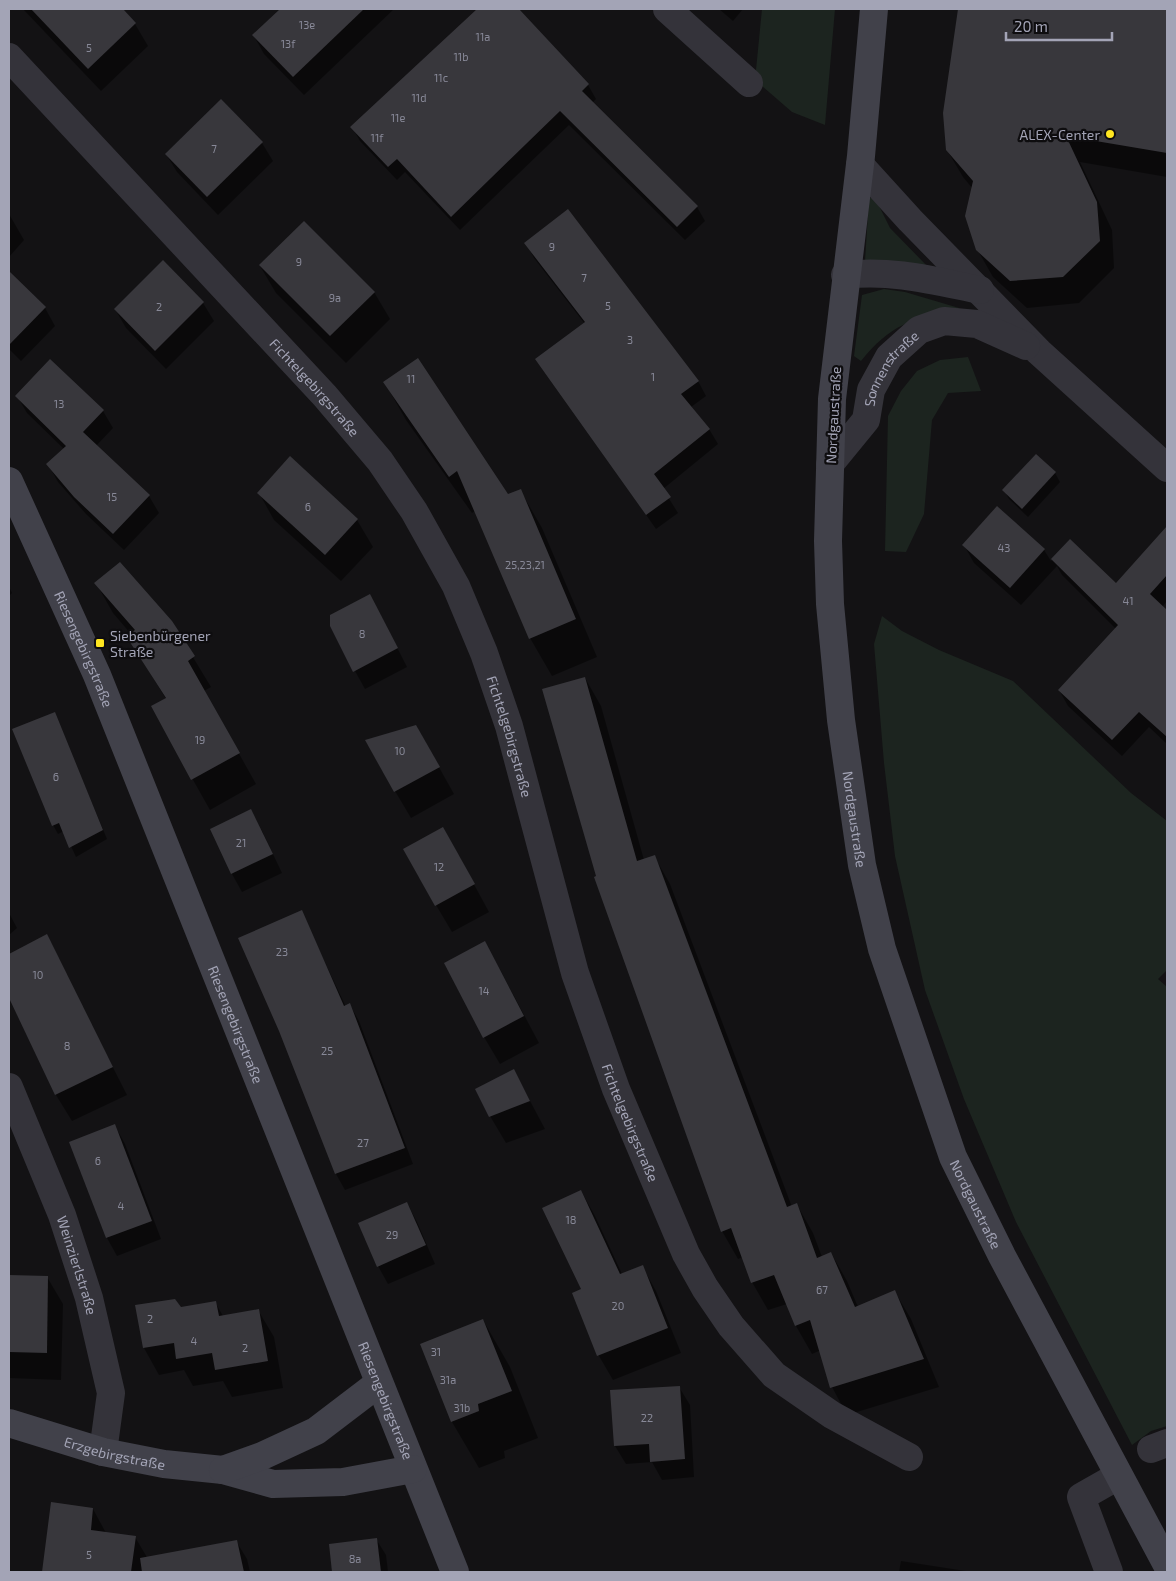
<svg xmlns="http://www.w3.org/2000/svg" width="1176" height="1581" font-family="'Exo 2',sans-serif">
	<rect width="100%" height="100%" fill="#131214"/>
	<g fill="#1c241f">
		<path d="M762,9H835L825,125L792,112L755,80Z"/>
		<path d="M869,198H875L890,228L927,266L865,261Z"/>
		<path d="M884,289L905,292L959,308L958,312C913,316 889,326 861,361L854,356L862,295Z"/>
		<path d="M968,357L981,391L948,393L932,420L924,514L906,552L885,551L888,416L901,391L917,371L940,360Z"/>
		<path d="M882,616L902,631L939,650L1013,681L1131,793L1167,821V970L1158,979L1167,987V1426L1151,1431L1132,1445L1016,1222L964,1099L925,990L895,856L884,763L874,644Z"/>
	</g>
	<g fill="#0007">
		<path d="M23,9H121L135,24L148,46L101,91Z"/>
		<path d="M282,9H394L304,95L264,54L254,36Z"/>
		<path d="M479,9H517L588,85L596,99L592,103L697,207L705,221L685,240L569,125L460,230L405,172L397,180L360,141L352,127Z"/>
		<path d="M719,9H743L733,21Z"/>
		<path d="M959,9H1167V177L1080,162L1112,230L1114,268L1079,303L1027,308L993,277L977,249L973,189L963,177L947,150L944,113Z"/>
		<path d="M221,101L262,143L273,161L218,215L177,172L166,154Z"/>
		<path d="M9,214L24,240L9,257Z"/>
		<path d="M526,243L698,381L706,396L691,407L709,429L718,444L663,489L678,513L656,529L537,359L585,324L534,258Z"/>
		<path d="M260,266L374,292L390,319L346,363L276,293Z"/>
		<path d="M9,272L45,308L55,326L21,361L9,349Z"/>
		<path d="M203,303L214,321L166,369L126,328L115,309Z"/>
		<path d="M385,383L508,496L520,490L542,528L597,657L552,676L530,638L475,511L472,513L406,420Z"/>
		<path d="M17,396L103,411L113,428L96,446L149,496L159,513L124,550L86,514L58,482L48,464L64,449L27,413Z"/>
		<path d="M1055,473L1060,482L1028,517L1009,499L1004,490Z"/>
		<path d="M259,493L357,520L373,547L341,581L274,520Z"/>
		<path d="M998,507L1044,550L1051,561L1070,541L1116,584L1153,543L1167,555V601L1162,607L1167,612V744L1149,727L1122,756L1068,706L1059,690L1116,629L1062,575L1057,566L1021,605L974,563L964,545Z"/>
		<path d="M96,583L171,621L211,687L204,691L256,784L210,810L152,707L166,699L128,636L131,634L113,613Z"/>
		<path d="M9,587L12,593L9,596Z"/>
		<path d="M380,614L407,667L365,689L355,671Z"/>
		<path d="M585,678L601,706L644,860L654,856L670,884L792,1207L797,1205L813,1233L822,1257L831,1253L847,1281L858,1307L895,1292L911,1319L939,1387L847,1415L832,1387L821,1350L812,1354L796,1326L787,1304L768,1310L752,1282L743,1257L738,1259L722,1231L598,877Z"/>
		<path d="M54,713L107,839L76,857L64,831L58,834L53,825Z"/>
		<path d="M431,753L454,794L411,818L395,791Z"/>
		<path d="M261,829L282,873L242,892L232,874Z"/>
		<path d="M458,855L489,912L452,932L436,905Z"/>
		<path d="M301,912L346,1007L350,1005L359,1021L413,1164L345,1190L336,1174Z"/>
		<path d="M9,913L17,928L9,935Z"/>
		<path d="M46,936L127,1095L72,1121L56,1095L9,995V956Z"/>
		<path d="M500,970L539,1043L500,1064L484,1037Z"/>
		<path d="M514,1071L545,1129L506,1143L490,1116Z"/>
		<path d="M115,1126L125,1144L161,1239L117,1256L107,1238Z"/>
		<path d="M581,1191L595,1216L622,1274L642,1266L656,1291L681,1353L613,1380L599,1356L574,1294L583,1290Z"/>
		<path d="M407,1203L417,1222L435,1264L388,1284L378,1266Z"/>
		<path d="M9,1277H47L63,1304L61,1380L9,1378Z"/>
		<path d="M215,1302L223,1316L258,1310L274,1337L283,1388L232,1397L223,1381L193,1386L184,1370L159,1375L144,1348L180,1308Z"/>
		<path d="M483,1320L510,1367L538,1438L504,1451L505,1458L479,1468L452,1422L421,1345Z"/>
		<path d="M679,1387L690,1405L694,1477L662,1480L652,1462L626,1464L615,1446Z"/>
		<path d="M52,1504L93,1509L106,1533L135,1537L151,1564L149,1572H43Z"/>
		<path d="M376,1539L386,1555L388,1572H334L330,1545Z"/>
		<path d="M236,1541L247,1559L250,1572H181L177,1552Z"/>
		<path d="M901,1561L972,1572H899Z"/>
	</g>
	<g fill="#38373c">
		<path d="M31,9H123L136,23L88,69Z"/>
		<path d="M280,9H364L293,77L252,35Z"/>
		<path d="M477,9H519L589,84L582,91L698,206L677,227L560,111L451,217L397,159L388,167L350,127Z"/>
		<path d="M958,9H1167V153L1066,136L1097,202L1100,241L1063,277L1010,281L976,250L965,216L973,181L946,150L943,113Z"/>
		<path d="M221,99L263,142L207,197L165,154Z"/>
		<path d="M568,209L699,381L681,394L710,429L654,474L671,497L646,515L535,359L585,322L524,243Z"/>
		<path d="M304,221L375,292L330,336L259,265Z"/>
		<path d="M163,260L204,302L155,351L114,309Z"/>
		<path d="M9,271L46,307L9,345Z"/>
		<path d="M418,358L508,494L521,489L576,619L529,639L457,471L449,477L383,382Z"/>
		<path d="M50,359L104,410L83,432L150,495L113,534L74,497L46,464L66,446L15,396Z"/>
		<path d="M1036,454L1056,472L1022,509L1002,490Z"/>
		<path d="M290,456L358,519L325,555L257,493Z"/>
		<path d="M997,506L1045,549L1010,588L962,545Z"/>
		<path d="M1167,526V575L1150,594L1167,610V737L1139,712L1112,740L1058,690L1118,625L1051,559L1070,539L1116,583Z"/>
		<path d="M120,562L172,621L195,656L188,661L240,753L191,780L151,706L166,698L126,636L135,630L94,583Z"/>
		<path d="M370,594L398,648L353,672L330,626V615Z"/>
		<path d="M585,677L637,861L655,855L787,1207L797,1203L817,1258L831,1252L855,1307L895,1290L924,1359L830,1388L810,1320L795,1326L774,1275L751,1283L731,1228L721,1232L594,877L596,876L542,689Z"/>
		<path d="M55,712L103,830L69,848L59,823L52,826L12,729Z"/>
		<path d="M416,725L440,767L394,792L365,740Z"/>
		<path d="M251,809L273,854L231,874L210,829Z"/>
		<path d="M443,827L475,884L435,906L403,849Z"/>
		<path d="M302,910L344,1006L350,1003L405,1148L335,1174L279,1031L238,938Z"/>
		<path d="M47,934L113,1067L55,1095L9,998V954Z"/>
		<path d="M485,941L524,1016L483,1038L444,963Z"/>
		<path d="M514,1069L530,1101L489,1117L475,1089Z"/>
		<path d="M115,1124L152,1221L106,1238L69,1142Z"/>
		<path d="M581,1190L620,1274L643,1265L668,1328L597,1356L572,1293L581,1289L542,1208Z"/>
		<path d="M407,1202L426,1245L377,1267L358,1223Z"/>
		<path d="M9,1275L48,1276L47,1353L9,1352Z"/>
		<path d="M175,1299L181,1307L216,1301L219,1316L259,1309L268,1361L215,1370L212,1353L176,1359L174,1343L143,1348L135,1305Z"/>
		<path d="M483,1319L512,1391L478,1404L479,1411L451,1422L420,1344Z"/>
		<path d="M680,1386L685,1459L650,1462L649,1444L614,1446L610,1390Z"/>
		<path d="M51,1502L93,1508L91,1530L136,1536L131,1572H42Z"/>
		<path d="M377,1538L381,1572H332L329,1544Z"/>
		<path d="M237,1540L244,1572H142L140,1558Z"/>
	</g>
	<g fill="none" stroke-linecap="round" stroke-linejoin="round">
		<g stroke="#34333a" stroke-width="28">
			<path d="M667,9L749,83"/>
			<path id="s1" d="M9,57L325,396L380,461L414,511L456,586L484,653L509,726L575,973L616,1089L686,1254L705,1288L731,1326L774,1375L832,1415L909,1457"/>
			<path d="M860,165L910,220L1039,352L1167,468"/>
			<path d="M845,275C891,269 935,281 980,290"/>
			<path id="s2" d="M830,464L866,420L871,390L889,357L919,330L944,321L977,324L1026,346"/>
			<path id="s3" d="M9,1087L62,1215L89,1298L111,1393L103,1452"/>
			<path d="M1151,1449L1167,1443"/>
			<path d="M1109,1572L1081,1497L1118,1476"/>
		</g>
		<g stroke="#41414a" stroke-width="28">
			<path id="s4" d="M874,9L861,156L832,399L828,541L830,604L841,720L862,865L882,949L953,1157L1002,1256L1167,1565"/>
			<path id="s5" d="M9,481L97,675L455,1572"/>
			<path id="s6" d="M9,1423L103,1452L164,1464L223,1470L273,1484L343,1482L413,1469"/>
			<path d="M223,1470L262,1456L316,1431L379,1383"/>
		</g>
	</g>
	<g fill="#ffe620" stroke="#0e0d0f" stroke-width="2">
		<circle cx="1110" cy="134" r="5"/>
		<rect x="95" y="638" width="10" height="10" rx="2.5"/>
	</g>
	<g text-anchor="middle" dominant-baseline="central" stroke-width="4.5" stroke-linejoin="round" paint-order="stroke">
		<g font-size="11" fill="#888998">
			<text x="307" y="24">13e</text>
			<text x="483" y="36">11a</text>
			<text x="288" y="43">13f</text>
			<text x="89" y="47">5</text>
			<text x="461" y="56">11b</text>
			<text x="441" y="77">11c</text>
			<text x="419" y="97">11d</text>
			<text x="398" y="117">11e</text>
			<text x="377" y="137">11f</text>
			<text x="214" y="148">7</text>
			<text x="552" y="246">9</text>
			<text x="299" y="261">9</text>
			<text x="584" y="277">7</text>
			<text x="335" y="297">9a</text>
			<text x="608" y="305">5</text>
			<text x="159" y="306">2</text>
			<text x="630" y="339">3</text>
			<text x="653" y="376">1</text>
			<text x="411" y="378">11</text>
			<text x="59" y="403">13</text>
			<text x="112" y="496">15</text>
			<text x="308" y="506">6</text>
			<text x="1004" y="547">43</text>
			<text x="525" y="564">25,23,21</text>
			<text x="1128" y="600">41</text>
			<text x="362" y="633">8</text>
			<text x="200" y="739">19</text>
			<text x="400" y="750">10</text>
			<text x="56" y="776">6</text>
			<text x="241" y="842">21</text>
			<text x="439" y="866">12</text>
			<text x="282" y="951">23</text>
			<text x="38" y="974">10</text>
			<text x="484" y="990">14</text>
			<text x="67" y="1045">8</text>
			<text x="327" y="1050">25</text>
			<text x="363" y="1142">27</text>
			<text x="98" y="1160">6</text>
			<text x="121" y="1205">4</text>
			<text x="571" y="1219">18</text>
			<text x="392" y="1234">29</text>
			<text x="822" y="1289">67</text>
			<text x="618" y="1305">20</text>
			<text x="150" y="1318">2</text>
			<text x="194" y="1340">4</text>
			<text x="245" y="1347">2</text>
			<text x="436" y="1351">31</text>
			<text x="448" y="1379">31a</text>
			<text x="462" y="1407">31b</text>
			<text x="647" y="1417">22</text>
			<text x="89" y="1554">5</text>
			<text x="355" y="1558">8a</text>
		</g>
		<g font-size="14" fill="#a3a4b6" stroke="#0e0d0f" text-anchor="end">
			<text x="1100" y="134">ALEX-Center</text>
			<text x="110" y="635" text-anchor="start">Siebenbürgener<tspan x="110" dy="16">Straße</tspan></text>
		</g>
		<g font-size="14" fill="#a3a4b6" stroke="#0e0d0f">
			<text stroke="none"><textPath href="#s2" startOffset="116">Sonnenstraße</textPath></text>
			<text stroke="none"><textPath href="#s1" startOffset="450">Fichtelgebirgstraße</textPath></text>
			<text transform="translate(833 415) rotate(-87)">Nordgaustraße</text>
			<text stroke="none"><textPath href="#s5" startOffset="184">Riesengebirgstraße</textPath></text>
			<text stroke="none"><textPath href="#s1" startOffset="855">Fichtelgebirgstraße</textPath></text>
			<text stroke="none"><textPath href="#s4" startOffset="814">Nordgaustraße</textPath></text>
			<text stroke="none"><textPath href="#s5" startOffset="589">Riesengebirgstraße</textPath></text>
			<text stroke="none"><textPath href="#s1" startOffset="1260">Fichtelgebirgstraße</textPath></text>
			<text stroke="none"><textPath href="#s4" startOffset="1219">Nordgaustraße</textPath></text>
			<text stroke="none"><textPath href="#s3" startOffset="191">Weinzierlstraße</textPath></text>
			<text stroke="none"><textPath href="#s5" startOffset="994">Riesengebirgstraße</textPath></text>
			<text stroke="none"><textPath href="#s6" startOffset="110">Erzgebirgstraße</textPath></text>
		</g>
	</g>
	<rect width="1176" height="1581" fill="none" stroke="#a3a4b6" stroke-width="20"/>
	<path d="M1006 32v8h106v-8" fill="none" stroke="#a3a4b6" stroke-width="2.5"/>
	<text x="1014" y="32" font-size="15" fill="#a3a4b6" stroke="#0e0d0f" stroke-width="4" paint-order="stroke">20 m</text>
</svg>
